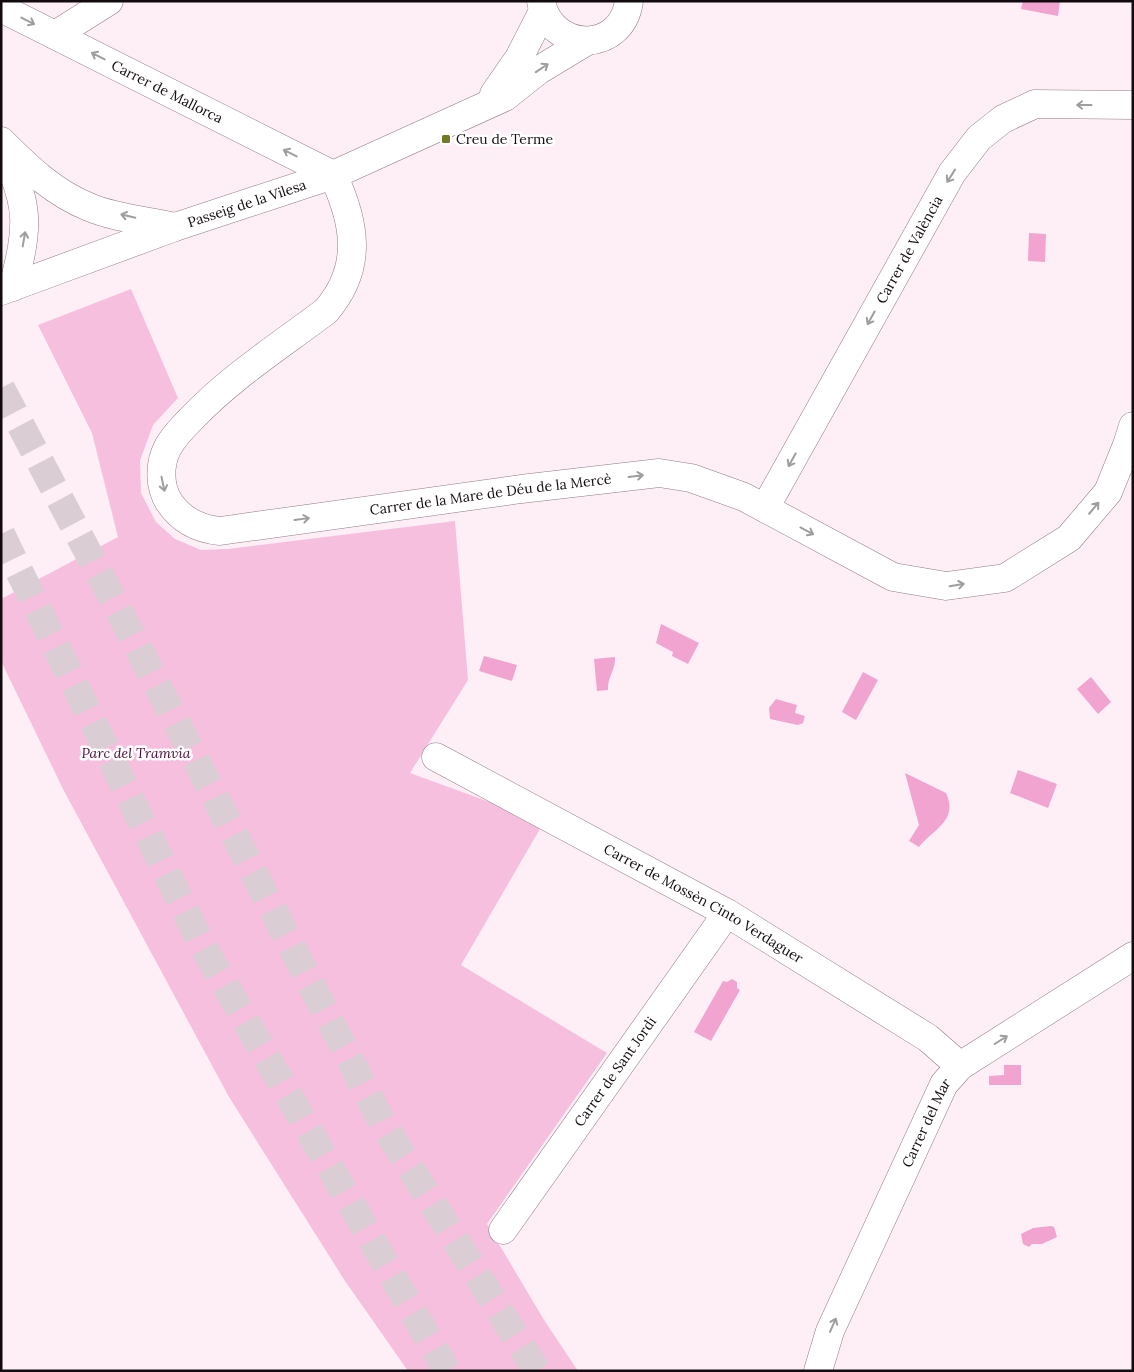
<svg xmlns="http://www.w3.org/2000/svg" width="1134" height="1372" font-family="Lora,serif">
	<rect width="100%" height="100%" fill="#feeff7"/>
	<path fill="#f7bfde" d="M131,289L178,398L153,425L140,461L141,493L156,522L175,539L201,550L228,549L455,521L468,680L410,773L544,822L461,965L607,1053L487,1224L544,1320L578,1371H408L345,1281L229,1097L64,791L1,661V599L118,537L92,433L38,325Z"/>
	<g fill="#f0a4cf">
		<path d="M1023,1H1060L1058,16L1021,9Z"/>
		<path d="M1029,233L1046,234L1045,262L1028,261Z"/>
		<path d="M661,624L699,643L688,664L672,656L673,652L656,643Z"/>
		<path d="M484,656L517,665L512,681L479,671Z"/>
		<path d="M615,657C616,670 607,677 608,690L597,691L594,659Z"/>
		<path d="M863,672L878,680L856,720L842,712Z"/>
		<path d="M1091,677L1111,702L1098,714L1077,689Z"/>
		<path d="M776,699L797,705L795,713L805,716L803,723L798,725L770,719L769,708Z"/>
		<path d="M1018,770L1057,784L1048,808L1010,793Z"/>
		<path d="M905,773L946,793C959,821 933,829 919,847L909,841L919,825Z"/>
		<path d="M732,979L737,982V988L740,990L711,1041L694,1032L723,981L727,982Z"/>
		<path d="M1004,1065H1021V1085H989V1076L1004,1075Z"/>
		<path d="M1051,1226L1054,1227L1057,1237L1042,1244H1032L1029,1247L1023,1244L1021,1234L1033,1228Z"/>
	</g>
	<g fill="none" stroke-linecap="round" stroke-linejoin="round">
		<g stroke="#dbcdd4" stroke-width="28" stroke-dasharray="28 14" stroke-linecap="butt">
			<path d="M1,388L117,607L383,1124L537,1371"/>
			<path d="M1,534L201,943L447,1371"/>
		</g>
		<defs>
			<g id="minor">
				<path d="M541,1C551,53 622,54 629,1"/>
				<path id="s1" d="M1,8L333,175C356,224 363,268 326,311C281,345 231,377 192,418C183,427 174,436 168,447C159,464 159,486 169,502C181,520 198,529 220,531L521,489L659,473L691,478L744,497L893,577L946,586L1005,578L1069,538L1108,492L1127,445L1133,426"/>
				<path d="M55,35L109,1"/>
				<path d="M494,94L519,58L543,11"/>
				<path id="s2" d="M1,291L175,227L333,175L505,97L539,70L587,41"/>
				<path id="s3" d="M765,508L952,173L979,138L1003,119L1035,104L1133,105"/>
				<path id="s4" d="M436,757L727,913L928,1038L960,1066"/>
				<path id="s5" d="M503,1230L727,913"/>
				<path id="s6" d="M818,1371L830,1331L944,1084L960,1066L1133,956"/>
			</g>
			<g id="highway">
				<path d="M1,141C28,168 54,193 89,207C114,218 149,221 175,227"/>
				<path d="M3,151C31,206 28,229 13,287"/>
			</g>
		</defs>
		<use href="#minor" stroke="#917a86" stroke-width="29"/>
		<use href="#highway" stroke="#917a86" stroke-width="29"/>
		<use href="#minor" stroke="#fff" stroke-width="28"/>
		<use href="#highway" stroke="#fff" stroke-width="28"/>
	</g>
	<defs><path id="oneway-shaft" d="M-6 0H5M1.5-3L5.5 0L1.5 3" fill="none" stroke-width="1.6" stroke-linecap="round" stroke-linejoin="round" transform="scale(1.25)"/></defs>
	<g stroke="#a09d9f">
		<use href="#oneway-shaft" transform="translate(28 21) rotate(27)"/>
		<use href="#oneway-shaft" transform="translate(98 56) rotate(-153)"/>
		<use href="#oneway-shaft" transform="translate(542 68) rotate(-34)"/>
		<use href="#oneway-shaft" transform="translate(1084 105) rotate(-180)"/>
		<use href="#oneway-shaft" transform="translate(290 153) rotate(-153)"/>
		<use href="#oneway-shaft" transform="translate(951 176) rotate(122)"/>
		<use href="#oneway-shaft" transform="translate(128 216) rotate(-167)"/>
		<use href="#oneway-shaft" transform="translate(24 239) rotate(-80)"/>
		<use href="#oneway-shaft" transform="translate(871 318) rotate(119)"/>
		<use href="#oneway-shaft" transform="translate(792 460) rotate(119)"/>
		<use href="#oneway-shaft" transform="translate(636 476) rotate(-7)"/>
		<use href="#oneway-shaft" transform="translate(163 484) rotate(78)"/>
		<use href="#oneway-shaft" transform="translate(1094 508) rotate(-50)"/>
		<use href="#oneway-shaft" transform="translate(302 519) rotate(-8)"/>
		<use href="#oneway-shaft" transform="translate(807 531) rotate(28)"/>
		<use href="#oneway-shaft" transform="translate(957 585) rotate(-9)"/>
		<use href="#oneway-shaft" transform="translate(1001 1040) rotate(-32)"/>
		<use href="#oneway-shaft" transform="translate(833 1325) rotate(-66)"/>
	</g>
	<rect fill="#727a23" stroke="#fff" stroke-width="2" x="441" y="134" width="10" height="10" rx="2.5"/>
	<g text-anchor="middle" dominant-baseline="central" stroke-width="5" stroke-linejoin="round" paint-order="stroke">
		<g font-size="14" fill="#120a0e" stroke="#fff">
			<text stroke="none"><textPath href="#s1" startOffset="186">Carrer de Mallorca</textPath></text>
			<text stroke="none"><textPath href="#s2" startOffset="261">Passeig de la Vilesa</textPath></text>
			<text stroke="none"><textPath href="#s3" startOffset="296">Carrer de València</textPath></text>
			<text stroke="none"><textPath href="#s1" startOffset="1118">Carrer de la Mare de Déu de la Mercè</textPath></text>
			<text stroke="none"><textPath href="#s4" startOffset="305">Carrer de Mossèn Cinto Verdaguer</textPath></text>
			<text stroke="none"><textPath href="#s5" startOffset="194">Carrer de Sant Jordi</textPath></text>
			<text stroke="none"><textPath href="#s6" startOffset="271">Carrer del Mar</textPath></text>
		</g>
		<g font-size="14" fill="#120a0e" stroke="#fff" text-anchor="start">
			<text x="456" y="139">Creu de Terme</text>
		</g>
		<g font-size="14" font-style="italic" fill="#4c0a37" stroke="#fff">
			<text x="136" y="753">Parc del Tramvia</text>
		</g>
	</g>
	<rect width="1134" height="1372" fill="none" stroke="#120a0e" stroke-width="5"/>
</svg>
